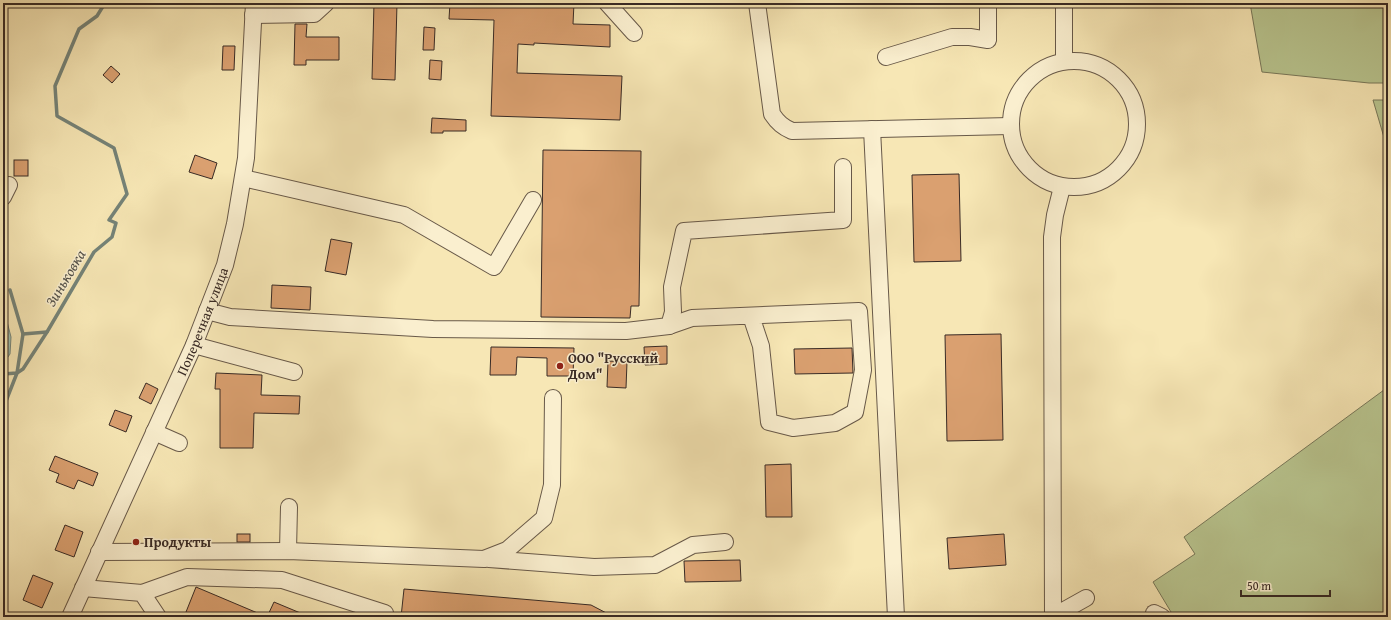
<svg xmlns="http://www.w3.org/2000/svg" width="1391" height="620" font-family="'Gentium Book Plus',serif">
	<rect width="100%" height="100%" fill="#f7e7b5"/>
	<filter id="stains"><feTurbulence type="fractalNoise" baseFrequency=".005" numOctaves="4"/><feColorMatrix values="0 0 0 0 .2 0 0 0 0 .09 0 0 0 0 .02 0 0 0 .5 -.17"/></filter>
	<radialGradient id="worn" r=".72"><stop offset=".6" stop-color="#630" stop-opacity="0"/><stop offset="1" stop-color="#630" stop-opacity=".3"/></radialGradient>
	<g fill="#b9c690" stroke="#78785a">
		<path d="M1250,3H1388V83H1369L1262,72Z"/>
		<path d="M1373,100H1388V151Z"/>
		<path d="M1388,387V617H1174L1153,582L1195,554L1184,537Z"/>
	</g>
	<path fill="#9dbfb0" stroke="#758378" d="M3,306L11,337L10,354L3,364Z"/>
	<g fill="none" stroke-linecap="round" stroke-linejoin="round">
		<g stroke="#758378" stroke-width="3.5">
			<path d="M23,334L47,332"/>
			<path d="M3,374L17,373L23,334L10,290"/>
			<path d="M3,403L6,401L17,373L23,369L47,332L94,252L112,237L116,223L109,220L127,194L114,148L57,116L55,86L79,29L97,16L105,3"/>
		</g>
	</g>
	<g fill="#daa070" stroke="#382a25">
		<path d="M374,3H397L395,80L372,79Z"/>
		<path d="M450,3H574L573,24L610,25V47L534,43V45L518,44L517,73L622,76L620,120L491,116L494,20L449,19Z"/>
		<path d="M295,24H307L306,37H339V60H306V65H294Z"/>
		<path d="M424,27L435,28L434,50H423Z"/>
		<path d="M223,46H235L234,70H222Z"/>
		<path d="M430,60L442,61L441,80L429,79Z"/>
		<path d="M111,66L120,74L112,83L103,75Z"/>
		<path d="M432,118L466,120V131H443V133H431Z"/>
		<path d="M543,150L641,151L639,306H631L630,318L541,317Z"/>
		<path d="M195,155L217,163L212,179L189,172Z"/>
		<rect x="14" y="160" width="14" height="16"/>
		<path d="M959,174L961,261L914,262L912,175Z"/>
		<path d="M331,239L352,243L346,275L325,271Z"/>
		<path d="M272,285L311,287L310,310L271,308Z"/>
		<path d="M1001,334L1003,440L947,441L945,335Z"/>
		<path d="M667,346V364L645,365L644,347Z"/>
		<path d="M491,347L574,348L573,376H547V358L517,357L516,375H490Z"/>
		<path d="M852,348L853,373L795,374L794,349Z"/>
		<path d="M608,361L627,362L626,388L607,387Z"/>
		<path d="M216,373L262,375L261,395L300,396L299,414L254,413L253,448H220V389H215Z"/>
		<path d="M146,383L158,389L151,404L139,398Z"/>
		<path d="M115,410L132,416L126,432L109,425Z"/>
		<path d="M55,456L98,473L93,486L78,480L74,489L56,482L59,474L49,470Z"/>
		<path d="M791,464L792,517H766L765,465Z"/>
		<path d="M65,525L83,532L74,557L55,550Z"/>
		<rect x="237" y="534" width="13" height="8"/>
		<path d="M1004,534L1006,565L949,569L947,538Z"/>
		<path d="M740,560L741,581L685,582L684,561Z"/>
		<path d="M33,575L53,583L42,608L23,600Z"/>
		<path d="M196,587L267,617H184Z"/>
		<path d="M404,589L591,605L614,617H401Z"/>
		<path d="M274,602L310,617H267Z"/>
	</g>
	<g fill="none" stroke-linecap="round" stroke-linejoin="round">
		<defs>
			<g id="minor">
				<path d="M607,3L634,33"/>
				<path d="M757,3L772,114C778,123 783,127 792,131L1010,126"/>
				<path d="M253,15L314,14L326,3"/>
				<path d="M886,57L952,37H970L988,40V3"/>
				<circle cx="1074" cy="124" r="63"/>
				<path d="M1064,61V3"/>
				<path d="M872,129L896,617"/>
				<path d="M243,178L404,215L494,267L533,200"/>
				<path d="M3,197L9,185"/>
				<path d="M207,311L230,317L433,329L626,331L669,326L673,312L672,287L684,231L843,220V167"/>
				<path d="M669,326L692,318L859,311L863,370L855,412L835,423L793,428L769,422L761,346L751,316"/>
				<path d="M194,345L294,372"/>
				<path d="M154,432L179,443"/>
				<path d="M288,551L289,507"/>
				<path d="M99,552L288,551L484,559L507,550L544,518L552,485L553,398"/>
				<path d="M489,559L594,567L655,565L693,545L725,542"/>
				<path d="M83,588L142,593L158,617"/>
				<path d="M142,593L187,577L282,580L385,613"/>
				<path d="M1154,613L1162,617"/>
				<path id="s1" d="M70,617L194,345L225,265L235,224L246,158L254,3"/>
				<path d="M1052,617L1086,598"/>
				<path d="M1053,617L1052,237L1055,215L1062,187"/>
			</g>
		</defs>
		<use href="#minor" stroke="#685949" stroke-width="18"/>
		<use href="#minor" stroke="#faefcf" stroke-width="16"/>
	</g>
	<g fill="#8f2418" stroke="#faefcf" stroke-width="1.5">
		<circle cx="560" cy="366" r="4"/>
		<circle cx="136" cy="542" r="4"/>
	</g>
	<g text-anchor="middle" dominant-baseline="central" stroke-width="3" stroke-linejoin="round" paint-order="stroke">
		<g font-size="14" fill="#382a25" stroke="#faefcf">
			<text stroke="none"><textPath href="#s1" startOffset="324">Поперечная улица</textPath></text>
		</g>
		<g font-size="14" font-weight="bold" fill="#382a25" stroke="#faefcf" text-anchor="start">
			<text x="568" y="358">ООО "Русский<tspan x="568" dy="16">Дом"</tspan></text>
			<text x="144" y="542">Продукты</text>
		</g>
		<g font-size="15" font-style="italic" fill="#514f48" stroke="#faefcf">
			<text transform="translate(65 278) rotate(-59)">Зиньковка</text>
		</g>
	</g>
	<rect width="1391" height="620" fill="none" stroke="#f7e7b5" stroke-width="16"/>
	<rect x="4" y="4" width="1383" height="612" fill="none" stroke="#382a25" stroke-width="2"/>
	<rect x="8" y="8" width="1375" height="604" fill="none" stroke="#382a25"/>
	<path d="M1241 590v6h89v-6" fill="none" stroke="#382a25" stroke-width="2"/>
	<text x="1247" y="590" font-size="12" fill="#382a25" stroke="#faefcf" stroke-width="3" paint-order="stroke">50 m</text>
	<rect width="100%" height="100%" filter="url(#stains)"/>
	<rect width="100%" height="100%" fill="url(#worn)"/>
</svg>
